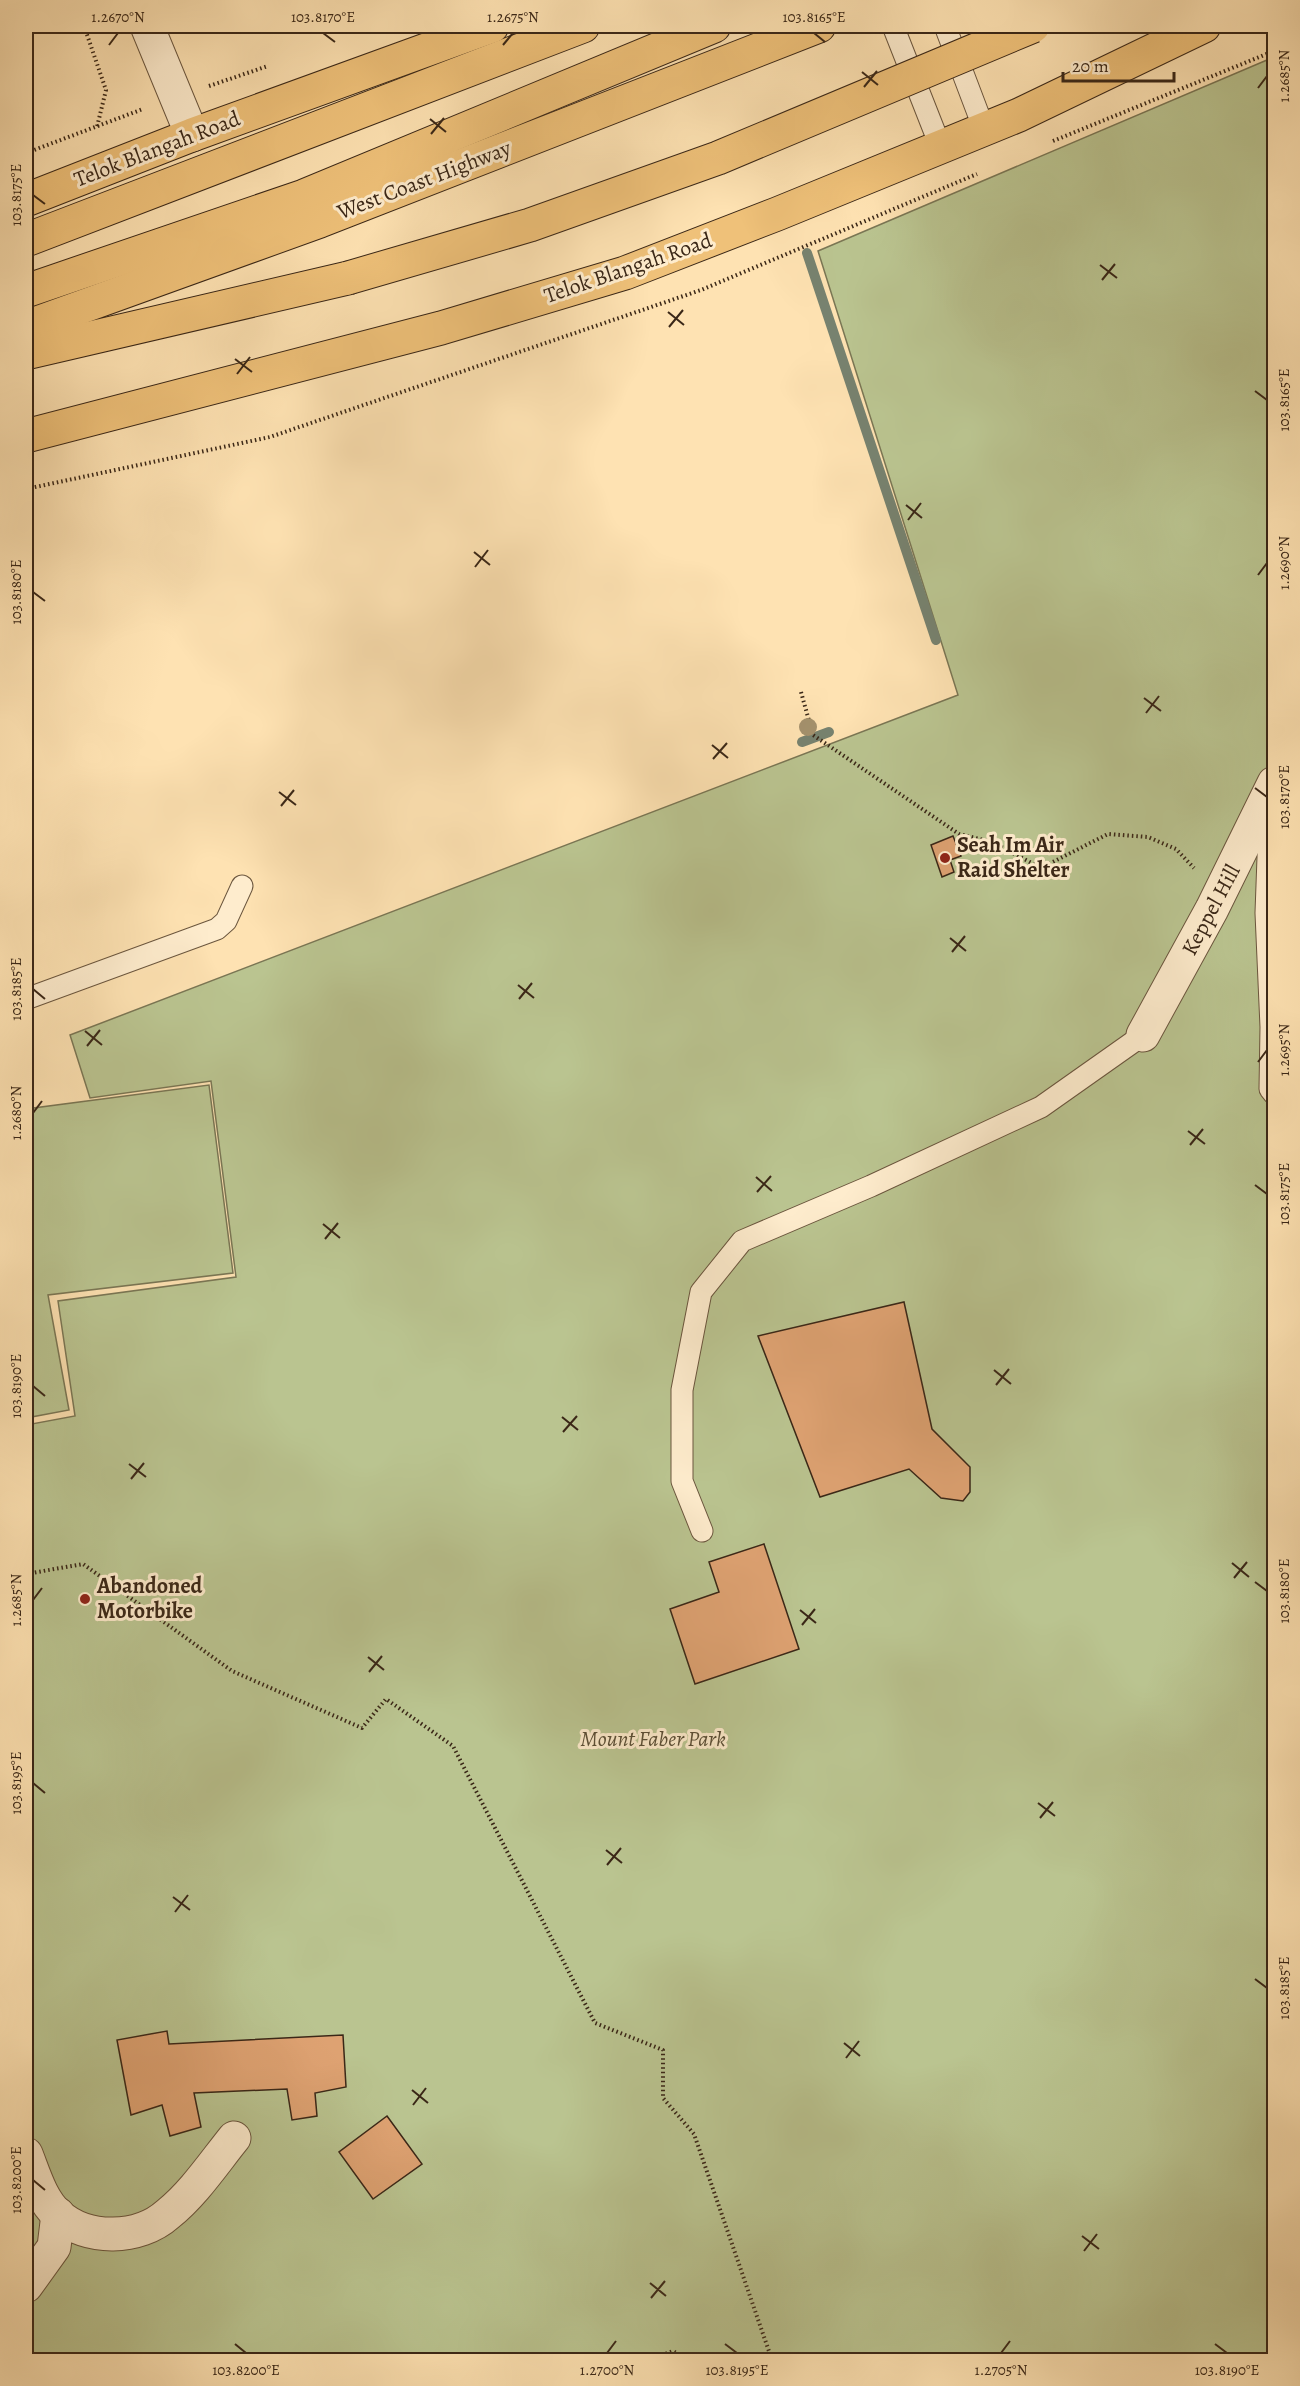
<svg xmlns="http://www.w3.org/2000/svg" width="1300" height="2386" font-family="Alegreya,serif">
	<rect width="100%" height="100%" fill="#fee2b2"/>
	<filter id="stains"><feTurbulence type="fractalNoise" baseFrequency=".00333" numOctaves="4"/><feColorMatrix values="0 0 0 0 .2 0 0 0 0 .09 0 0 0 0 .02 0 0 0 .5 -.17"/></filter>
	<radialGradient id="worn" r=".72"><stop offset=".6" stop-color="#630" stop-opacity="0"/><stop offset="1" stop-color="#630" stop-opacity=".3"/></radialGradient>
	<g fill="#bac490" stroke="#7a7654" stroke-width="1.5">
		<path d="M1274,57V2360H26V1425L75,1416L58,1301L236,1277L211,1081L90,1098L70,1035L958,695L818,251Z"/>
		<path d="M209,1085L233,1273L48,1295L69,1410L26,1418V1109Z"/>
	</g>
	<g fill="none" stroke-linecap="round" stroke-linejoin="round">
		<g stroke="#77826f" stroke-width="10">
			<path d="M807,253L936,640"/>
			<path d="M802,742L829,732"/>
		</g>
	</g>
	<g fill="#dea272" stroke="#3a2717" stroke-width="1.5">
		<path d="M953,836L961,856L950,860L954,872L942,877L931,845Z"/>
		<path d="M904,1302L932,1429L970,1467V1492L963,1501L941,1498L909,1469L820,1497L758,1336Z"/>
		<path d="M764,1544L799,1649L695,1684L670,1609L719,1592L709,1562Z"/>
		<path d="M167,2031L169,2044L343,2035L346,2087L315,2093L317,2116L292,2120L287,2089L194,2093L201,2127L170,2136L162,2105L131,2115L117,2040Z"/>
		<path d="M387,2116L422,2164L373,2199L339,2152Z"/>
	</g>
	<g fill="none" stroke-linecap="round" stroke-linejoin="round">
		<defs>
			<g id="service">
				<path d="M893,26L941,148"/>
				<path d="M945,26L984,129"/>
				<path d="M1270,802L1266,913L1271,1027L1270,1089L1274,1094"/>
				<path d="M26,999L217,929L226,921L242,886"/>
				<path d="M702,1531L682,1481V1390L701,1292L742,1241L871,1186L1041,1107L1143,1035"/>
			</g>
			<g id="minor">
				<path d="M147,26L192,135"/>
				<path d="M1143,1035L1212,909L1274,783"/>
				<path d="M26,2154C34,2174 41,2200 58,2215C87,2241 139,2240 168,2214C194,2193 213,2164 234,2138"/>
				<path d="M26,2286L54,2247L58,2214"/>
			</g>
			<g id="primary">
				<path d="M26,200L192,135L492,26"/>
				<path d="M26,436L441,328L625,273L777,214L1019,115L1204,26"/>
			</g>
			<g id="trunk">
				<path d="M26,240L583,26"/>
				<path d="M26,291L304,196L714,26"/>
				<path d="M26,327L320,221L819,26"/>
				<path d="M26,353L348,278"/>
			</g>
		</defs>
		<use href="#service" stroke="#6b563e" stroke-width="23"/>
		<use href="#minor" stroke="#6b563e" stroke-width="35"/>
		<use href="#primary" stroke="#3a2717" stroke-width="35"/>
		<use href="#trunk" stroke="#3a2717" stroke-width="35"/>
		<g stroke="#3a2717" stroke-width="4" stroke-dasharray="1.5 3" stroke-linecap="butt">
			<path d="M84,26L106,90L97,127"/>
			<path d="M209,86L268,66"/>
			<path d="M1053,141L1274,51"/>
			<path d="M26,153L143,109"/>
			<path d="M26,489L270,437L701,290L977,174"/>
			<path d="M801,692L813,735L959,834L992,842L1041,868L1108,834L1148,837L1176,849L1194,868"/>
			<path d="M26,1574L83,1564L232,1671L362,1728L386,1699L453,1746L595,2023L663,2050V2098L694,2134L771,2357L768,2360"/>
			<path d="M649,2360L673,2351L687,2360"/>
		</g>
		<use href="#service" stroke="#feeccd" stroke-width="21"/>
		<use href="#minor" stroke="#feeccd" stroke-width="33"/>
		<use href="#primary" stroke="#efc179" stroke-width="33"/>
		<use href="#trunk" stroke="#efc179" stroke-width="33"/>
		<defs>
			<path id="trunk-bridge" d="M348,278L530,225L718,158L1033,26"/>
		</defs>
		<use href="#trunk-bridge" stroke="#3a2717" stroke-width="35" stroke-linecap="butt"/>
		<use href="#trunk-bridge" stroke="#efc179" stroke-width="33"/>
	</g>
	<circle fill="#a4916d" cx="808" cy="727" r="9"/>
	<path fill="none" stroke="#3a2717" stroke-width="2" d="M323,33L335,42M814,33L825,42M109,45L118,33M503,45L513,33M862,72L878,85M864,87L877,71M1258,88L1267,76M430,119L446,132M431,134L444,118M33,195L45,204M1100,265L1117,278M1102,280L1115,264M668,312L684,325M669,327L683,310M235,359L252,372M237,374L250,357M1255,391L1267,400M906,505L922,518M908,520L921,503M474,552L490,565M475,567L488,550M1258,575L1267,563M33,592L45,601M1144,698L1161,711M1146,713L1159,696M712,745L728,758M713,759L727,743M1255,788L1267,797M279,792L296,805M281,806L294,790M950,938L966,951M952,952L965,936M518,985L534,998M33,989L45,999M519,999L532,983M85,1031L102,1045M87,1046L100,1030M1258,1062L1267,1050M33,1113L42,1101M1188,1131L1205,1144M1190,1145L1203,1129M756,1177L772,1191M1255,1185L1267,1194M757,1192L771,1176M323,1224L340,1238M325,1239L338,1223M994,1370L1011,1384M996,1385L1009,1369M33,1386L45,1396M562,1417L578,1430M563,1432L577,1416M129,1464L146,1477M131,1479L144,1463M1232,1563L1249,1577M1234,1578L1247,1562M1255,1582L1267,1591M33,1600L42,1588M800,1610L816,1623M802,1625L815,1609M368,1657L384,1670M369,1672L382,1656M33,1783L45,1793M1038,1803L1055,1816M1040,1818L1053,1802M606,1850L622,1863M607,1865L621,1848M173,1897L190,1910M175,1912L188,1895M1255,1979L1267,1988M844,2043L860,2056M846,2058L859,2041M412,2090L428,2103M413,2105L426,2088M33,2180L45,2190M1082,2236L1099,2249M1084,2251L1097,2234M650,2283L666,2296M651,2298L665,2281M235,2344L246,2353M725,2344L737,2353M1215,2344L1227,2353M607,2353L616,2341M1001,2353L1010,2341"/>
	<g fill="#8f2418" stroke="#feeccd" stroke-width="2">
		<circle cx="945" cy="858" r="6"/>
		<circle cx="85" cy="1599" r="6"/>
	</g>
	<g text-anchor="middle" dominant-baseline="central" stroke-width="6" stroke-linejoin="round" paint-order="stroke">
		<g font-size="22" fill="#3a2717" stroke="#feeccd">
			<text transform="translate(157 149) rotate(-21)">Telok Blangah Road</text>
			<text transform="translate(424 180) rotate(-21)">West Coast Highway</text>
			<text transform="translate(628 268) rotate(-19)">Telok Blangah Road</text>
			<text transform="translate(1211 910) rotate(-62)">Keppel Hill</text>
		</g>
		<g font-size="22" font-weight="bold" fill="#3a2717" stroke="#feeccd" text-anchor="start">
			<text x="957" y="845">Seah Im Air<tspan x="957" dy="25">Raid Shelter</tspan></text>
			<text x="97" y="1586">Abandoned<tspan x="97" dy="25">Motorbike</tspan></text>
		</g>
		<g font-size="22" font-style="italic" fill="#5a4e35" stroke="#feeccd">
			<text x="653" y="1739">Mount Faber Park</text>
		</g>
	</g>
	<rect width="1300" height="2386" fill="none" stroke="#fee2b2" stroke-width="66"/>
	<path d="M1063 72v9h111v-9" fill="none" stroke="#3a2717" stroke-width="3"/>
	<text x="1072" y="72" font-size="18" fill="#3a2717" stroke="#feeccd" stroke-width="4.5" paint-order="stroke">20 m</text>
	<rect x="33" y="33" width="1234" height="2320" fill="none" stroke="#3a2717" stroke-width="2"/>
	<g font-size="15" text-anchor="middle" fill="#3a2717">
		<text x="118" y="22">1.2670°N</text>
		<text x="323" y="22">103.8170°E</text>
		<text x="513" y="22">1.2675°N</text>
		<text x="814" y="22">103.8165°E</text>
		<text transform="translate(1284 76) rotate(-90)" y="5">1.2685°N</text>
		<text transform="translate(16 195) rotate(-90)" y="5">103.8175°E</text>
		<text transform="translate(1284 400) rotate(-90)" y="5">103.8165°E</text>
		<text transform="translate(1284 563) rotate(-90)" y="5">1.2690°N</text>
		<text transform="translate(16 592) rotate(-90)" y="5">103.8180°E</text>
		<text transform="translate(1284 797) rotate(-90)" y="5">103.8170°E</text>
		<text transform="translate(16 989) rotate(-90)" y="5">103.8185°E</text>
		<text transform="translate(1284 1050) rotate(-90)" y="5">1.2695°N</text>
		<text transform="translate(16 1113) rotate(-90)" y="5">1.2680°N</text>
		<text transform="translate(1284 1194) rotate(-90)" y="5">103.8175°E</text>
		<text transform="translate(16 1386) rotate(-90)" y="5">103.8190°E</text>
		<text transform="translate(1284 1591) rotate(-90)" y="5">103.8180°E</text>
		<text transform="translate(16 1600) rotate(-90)" y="5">1.2685°N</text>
		<text transform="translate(16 1783) rotate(-90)" y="5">103.8195°E</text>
		<text transform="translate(1284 1988) rotate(-90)" y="5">103.8185°E</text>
		<text transform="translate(16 2180) rotate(-90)" y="5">103.8200°E</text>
		<text x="246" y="2375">103.8200°E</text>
		<text x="607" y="2375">1.2700°N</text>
		<text x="737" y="2375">103.8195°E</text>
		<text x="1001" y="2375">1.2705°N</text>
		<text x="1227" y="2375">103.8190°E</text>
	</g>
	<rect width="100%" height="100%" filter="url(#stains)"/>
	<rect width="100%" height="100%" fill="url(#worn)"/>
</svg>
